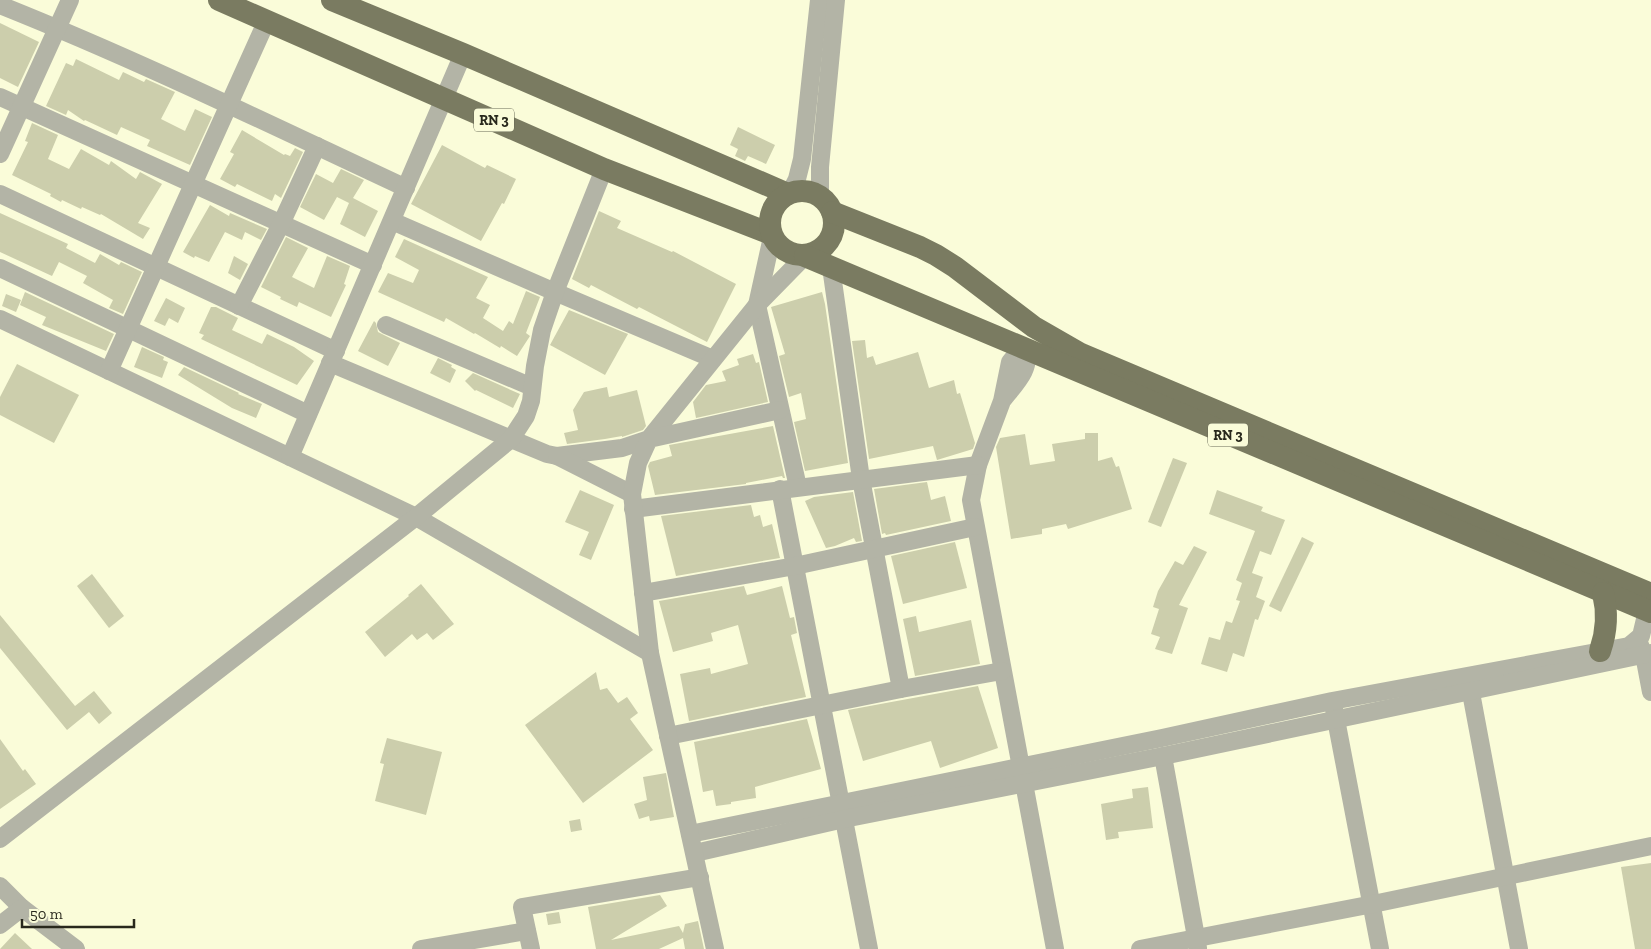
<svg xmlns="http://www.w3.org/2000/svg" width="1651" height="949" font-family="'Zilla Slab',serif">
	<rect width="100%" height="100%" fill="#fafcd9"/>
	<g fill="#ccceac">
		<path d="M0,23L39,42L18,87L0,78Z"/>
		<path d="M76,59L119,80L123,72L144,82L146,79L175,92L161,119L185,131L195,109L212,117L190,165L147,146L150,140L121,127L117,135L85,120L84,121L68,110L66,115L46,106L66,63L73,66Z"/>
		<path d="M32,123L58,135L48,159L69,169L81,149L109,165L111,161L136,179L140,172L162,184L138,223L150,228L143,239L101,214L100,215L82,207L81,209L62,200L61,202L50,196L51,194L12,175L28,142L25,141Z"/>
		<path d="M738,127L775,145L766,164L748,156L745,161L735,156L738,149L730,145Z"/>
		<path d="M242,130L284,155L285,154L290,156L295,148L303,152L281,198L275,194L272,201L237,184L235,187L220,179L234,154L230,152Z"/>
		<path d="M442,145L485,168L487,165L516,179L504,204L502,203L481,241L411,204Z"/>
		<path d="M341,169L364,180L353,198L378,211L365,237L340,224L349,203L337,197L324,220L300,207L316,174L333,183Z"/>
		<path d="M210,205L229,216L230,213L267,229L261,240L245,232L242,240L225,232L209,262L195,256L194,258L183,252Z"/>
		<path d="M599,211L621,221L617,228L672,252L673,251L736,284L707,342L639,307L637,309L591,285L589,288L572,279Z"/>
		<path d="M0,213L68,244L66,248L95,263L100,254L119,265L121,262L142,272L123,314L109,308L113,300L83,283L87,276L59,262L52,276L0,252Z"/>
		<path d="M286,237L308,248L292,277L314,288L327,256L350,266L344,284L346,285L331,317L299,302L297,307L280,299L281,297L261,287Z"/>
		<path d="M404,239L488,277L476,298L490,305L483,318L503,331L509,321L513,324L526,291L540,297L526,333L530,336L517,356L501,346L500,348L475,333L474,334L446,318L444,322L378,292L388,273L413,283L419,270L395,257Z"/>
		<path d="M234,256L248,264L240,280L228,273Z"/>
		<path d="M25,292L114,334L106,351L42,325L46,317L20,305Z"/>
		<path d="M822,292L825,304L848,463L805,471L794,422L806,419L801,393L789,397L779,356L785,354L771,307Z"/>
		<path d="M6,294L21,300L16,312L2,306Z"/>
		<path d="M166,298L185,308L178,323L169,318L165,326L154,321Z"/>
		<path d="M211,307H216L238,318L232,330L262,344L267,334L294,347L314,361L297,385L201,339L204,335L199,333Z"/>
		<path d="M569,310L628,334L605,375L550,345Z"/>
		<path d="M374,321L376,323L378,332L400,343L388,366L358,351Z"/>
		<path d="M865,340L867,358L873,356L876,365L918,352L929,388L954,380L957,394L960,393L975,443L973,449L937,460L933,446L869,459L852,341Z"/>
		<path d="M142,347L164,357L163,360L168,362L162,378L134,367Z"/>
		<path d="M753,354L756,363L759,362L768,402L696,418L693,402L706,385L726,381L722,371L739,365L737,359Z"/>
		<path d="M438,358L452,365L451,367L456,370L450,383L430,373Z"/>
		<path d="M17,364L79,395L54,443L0,415V397Z"/>
		<path d="M184,367L239,393L238,394L262,404L256,418L232,408L178,375Z"/>
		<path d="M473,373L520,394L513,408L476,390L475,391L465,381Z"/>
		<path d="M607,387L609,397L637,390L646,426L643,430L622,437V436L605,439L567,444L564,433L578,430L573,410L584,392Z"/>
		<path d="M773,426L785,478H783L782,476L746,483V484L655,495L648,466L650,462L672,456L669,445Z"/>
		<path d="M1085,433H1098V461L1112,457L1116,467L1119,466L1132,509L1068,529L1066,524L1042,529V534L1011,539L996,447L1000,438L1025,434L1030,465L1055,461L1052,444L1085,439Z"/>
		<path d="M1173,458L1187,463L1161,527L1148,522Z"/>
		<path d="M927,482L931,500L945,496L951,521L886,535L885,533L882,534L874,489Z"/>
		<path d="M580,490L614,505L591,560L579,555L589,532L565,522Z"/>
		<path d="M1217,490L1263,507L1261,511L1285,520L1271,555L1260,551L1252,573L1263,577L1256,597L1265,601L1258,620L1255,619L1244,657L1233,653L1227,672L1201,664L1209,637L1220,640L1226,621L1232,623L1240,601L1236,600L1242,583L1236,580L1255,531L1209,514Z"/>
		<path d="M853,492L862,541L856,542L854,538L835,546L826,548L805,501L814,497Z"/>
		<path d="M751,505L754,517L760,515L763,527L772,524L780,558L676,576L661,516Z"/>
		<path d="M1302,537L1314,543L1281,612L1269,606Z"/>
		<path d="M955,542L967,588L903,604L891,556Z"/>
		<path d="M1194,546L1207,552L1179,605L1188,608L1172,654L1155,649L1160,637L1151,634L1159,609L1153,607L1158,591L1175,561L1183,565Z"/>
		<path d="M92,574L124,616L109,628L77,586Z"/>
		<path d="M421,584L454,624L433,640L427,633L417,640L412,634L385,657L365,632L409,596L408,595Z"/>
		<path d="M744,586L747,595L782,586L790,618L794,617L797,633L791,635L806,697L689,721L680,674L710,668L711,674L748,664L738,625L711,633L713,641L673,652L659,601Z"/>
		<path d="M0,615L75,706L94,691L112,713L99,724L89,712L67,730L0,648Z"/>
		<path d="M916,616L919,632L971,620L980,664L915,676L903,619Z"/>
		<path d="M596,672L600,690L607,688L618,703L627,697L638,713L630,719L653,750L583,803L525,725Z"/>
		<path d="M978,686L998,748L940,768L931,741L863,761L848,710Z"/>
		<path d="M807,719L821,769L755,787L756,798L731,802V804L716,806L713,790L703,792L694,742Z"/>
		<path d="M387,738L442,752L426,815L375,801L384,764L380,763Z"/>
		<path d="M0,739L23,771L25,769L36,784L0,809Z"/>
		<path d="M666,773L674,817L650,821L649,816L639,819L634,804L647,800L643,777Z"/>
		<path d="M1148,787L1153,828L1118,832L1119,838L1106,840L1101,804L1133,798L1132,789Z"/>
		<path d="M580,819L582,830L571,832L569,821Z"/>
		<path d="M1651,863V949H1635L1621,867Z"/>
		<path d="M660,895L667,906L611,940L679,926L683,933L685,924L698,921L704,949H685L683,938L659,949H596L588,907Z"/>
		<path d="M559,912L561,923L548,925L546,914Z"/>
		<path d="M15,933L32,949H0Z"/>
	</g>
	<g fill="none" stroke-linecap="round" stroke-linejoin="round">
		<g stroke="#b3b4a6" stroke-width="18">
			<path d="M0,5C138,60 271,125 406,188"/>
			<path d="M0,97L373,265"/>
			<path d="M0,154L70,0"/>
			<path d="M790,193L797,179L802,159L819,0"/>
			<path d="M0,194L336,351"/>
			<path d="M820,196V167L836,0"/>
			<path d="M392,221L555,292L713,359"/>
			<path d="M772,237L757,305L798,487"/>
			<path d="M831,267L861,479L901,689"/>
			<path d="M0,268L308,414"/>
			<path d="M239,306L281,224L317,146"/>
			<path d="M0,319L416,517L650,653"/>
			<path d="M386,325L532,387"/>
			<path d="M330,363L547,454L557,456L622,448L649,439L757,305L805,256"/>
			<path d="M109,371L267,20"/>
			<path d="M1002,401C1013,386 1033,369 1025,349L1014,357L1010,362L1002,401L978,465L971,500L1055,949"/>
			<path d="M557,456L632,494"/>
			<path d="M290,457L463,54"/>
			<path d="M780,489L869,949"/>
			<path d="M633,509L978,465"/>
			<path d="M643,593L795,566L975,527"/>
			<path d="M1640,645L1644,655L1651,692"/>
			<path d="M1469,682L1519,949"/>
			<path d="M1334,709L1380,949"/>
			<path d="M668,736L901,689L1002,671"/>
			<path d="M1163,756L1198,948"/>
			<path d="M690,834L1162,738L1332,701L1629,646L1641,636L1650,598"/>
			<path d="M0,839L416,517L511,439L526,416L531,401L535,366L542,330L555,292L604,169"/>
			<path d="M695,853L844,819L1163,756L1651,653"/>
			<path d="M0,886L22,908L76,949"/>
			<path d="M0,925L22,908"/>
			<path d="M421,949L527,931"/>
			<path d="M531,949L522,907L700,877"/>
			<path d="M715,949L650,653L632,494L638,463L649,439L780,410"/>
			<path d="M1140,949L1373,904L1651,846"/>
		</g>
		<g stroke="#7a7b61" stroke-width="22">
			<path d="M219,0L604,169L771,234"/>
			<path d="M332,0L463,54L788,194"/>
			<circle cx="802" cy="223" r="32"/>
			<path d="M832,212L920,247L936,255L955,267L1034,327L1081,354L1651,594"/>
			<path d="M805,256L1651,612"/>
			<path d="M1600,651C1607,631 1608,613 1603,593"/>
		</g>
	</g>
	<g text-anchor="middle" dominant-baseline="central" stroke-width="4" stroke-linejoin="round" paint-order="stroke">
		<g fill="#fafcd9" stroke="#676855" stroke-width="1">
			<rect x="474" y="108.5" width="40" height="23" rx="4"/>
			<rect x="1208" y="423.5" width="40" height="23" rx="4"/>
		</g>
		<g font-size="14" font-weight="bold" fill="#28281c">
			<text x="494" y="120">RN 3</text>
			<text x="1228" y="435">RN 3</text>
		</g>
	</g>
	<path d="M22 919v8h112v-8" fill="none" stroke="#28281c" stroke-width="2.5"/>
	<text x="30" y="919" font-size="15" fill="#28281c" stroke="#fafcd9" stroke-width="4" paint-order="stroke">50 m</text>
</svg>
